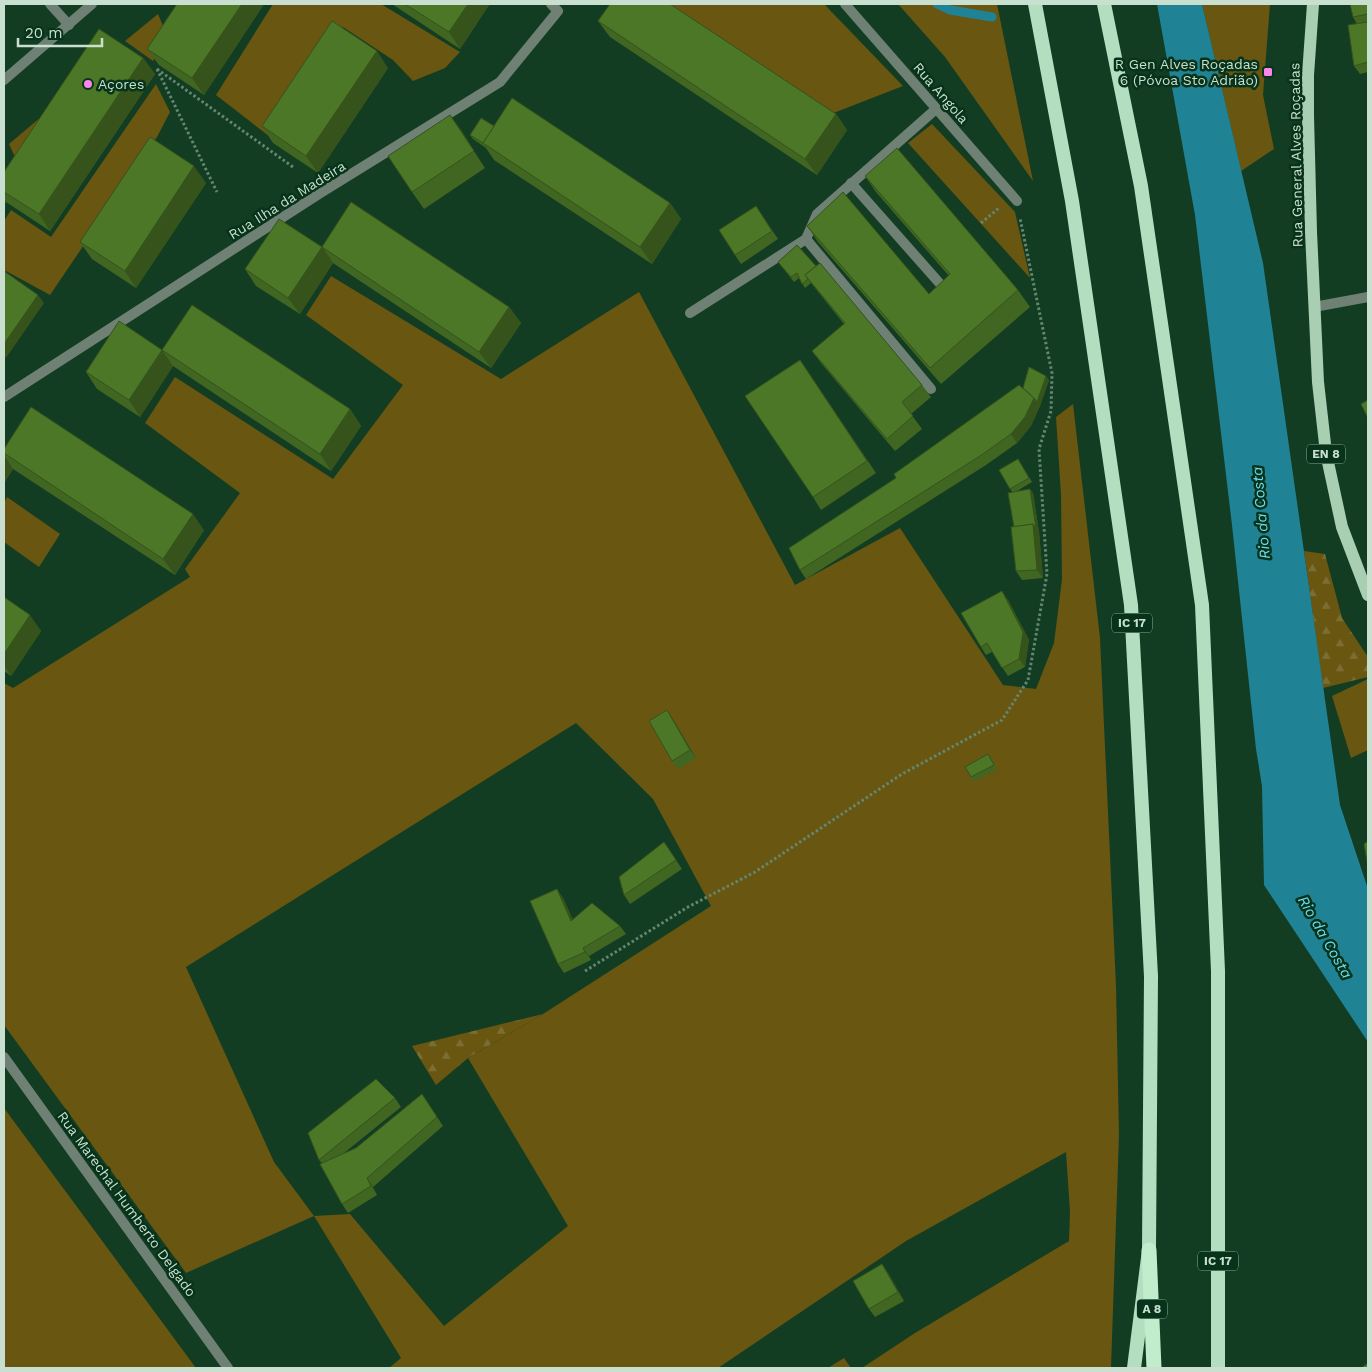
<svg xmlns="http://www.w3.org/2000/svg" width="1372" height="1372" font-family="'Work Sans',sans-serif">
	<defs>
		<pattern id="forest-firs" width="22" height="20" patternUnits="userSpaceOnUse" patternTransform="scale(1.25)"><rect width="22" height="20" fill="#685611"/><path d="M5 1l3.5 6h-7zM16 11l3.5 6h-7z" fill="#7c6e33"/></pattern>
	</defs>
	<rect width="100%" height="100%" fill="#133d23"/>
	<g fill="#685611" fill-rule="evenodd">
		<path d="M273,4H381L460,52L445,68L413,81L393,60L343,27L270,137L216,95Z"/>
		<path d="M661,4H824L903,86L831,114Z"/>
		<path d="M898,4H997L1033,181L945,57Z"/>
		<path d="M1202,4H1270L1263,95L1274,149L1241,171Z"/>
		<path d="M158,14L168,38L153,61L125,41Z"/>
		<path d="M156,84L170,112L157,137L50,295L6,271L4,274V221L11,210L51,237Z"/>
		<path d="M41,117L20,168L9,144Z"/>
		<path d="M932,124L1015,212L1030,278L908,143Z"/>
		<path d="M331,276L501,379L639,292L795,585L900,528L1003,685L1036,689L1054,643L1062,579L1061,495L1056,417L1073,404L1100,638L1116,986L1119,1135L1111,1368H862L915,1333L1069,1241L1070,1212L1066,1152L906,1241L718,1368H389L401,1358L314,1216L186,1273L4,1025V683L13,688L190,577L185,569L240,493L145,423L175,377L333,479L403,385L306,315ZM576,723L653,799L711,906L543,1014L468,1058L568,1226L444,1326L350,1214L314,1216L274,1162L186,967Z"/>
		<path d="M7,497L60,534L39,567L4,542V503Z"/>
		<path d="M1368,679V750L1351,758L1332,696Z"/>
		<path d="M4,1108L196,1368H4Z"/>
		<path d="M844,1358L851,1368H828Z"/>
	</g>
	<g fill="url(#forest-firs)">
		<path d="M1304,551L1325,554L1342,618L1368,657V677L1323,688Z"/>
		<path d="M543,1014L468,1058L436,1085L412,1046Z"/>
	</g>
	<path fill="#208395" d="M1157,4H1202L1263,263L1340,805L1368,889V1042L1264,885L1262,786L1256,749L1232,525L1195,215Z"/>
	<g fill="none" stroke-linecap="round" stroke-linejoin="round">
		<path stroke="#208395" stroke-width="9" d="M937,4L950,10L992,17"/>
		<g stroke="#658670" stroke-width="3" stroke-dasharray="2.5 2.5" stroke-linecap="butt">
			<path d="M157,69L293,167"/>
			<path d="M157,69L217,192"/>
			<path d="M981,223L999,208"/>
			<path d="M585,971L688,907L755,872L902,774L1002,720L1028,680L1047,574L1039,449L1051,411L1052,373L1020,218"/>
		</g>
		<g stroke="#6f8174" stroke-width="10">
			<path d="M851,183L942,286"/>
			<path d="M806,239L931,389"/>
			<path d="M690,313L806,239L817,214L936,109"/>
		</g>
		<g stroke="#6f8174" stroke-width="10">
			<path d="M50,4L69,25"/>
			<path d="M845,4L1017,201"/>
			<path d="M4,80L92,4"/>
			<path d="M4,397L322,192L500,82L558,11L551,4"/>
		</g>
		<g stroke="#6f8174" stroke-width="10">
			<path d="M1314,307L1368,297"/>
			<path d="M4,1057L228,1368"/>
		</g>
		<path stroke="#a9cfb3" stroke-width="12" d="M1313,4L1308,75V116L1311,232L1318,382L1326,453L1342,527L1368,595"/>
		<g stroke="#b4dec0" stroke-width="14">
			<path d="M1035,4L1072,201L1131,605L1151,976L1149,1250L1134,1368"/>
			<path d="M1104,4L1141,186L1202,605L1218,971V1368"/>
		</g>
		<path stroke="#c0eecc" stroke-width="15" d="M1149,1250L1154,1368"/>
	</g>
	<g fill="#416622">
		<path d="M177,4H264L204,95L159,65L147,49Z"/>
		<path d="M392,4H488L489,5L460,49Z"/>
		<path d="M1368,4V72L1360,74L1354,66L1357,24L1353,17Z"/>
		<path d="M598,21L836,114L847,130L817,175L610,37Z"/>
		<path d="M99,29L143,58L155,74L50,231L6,202L4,206V172Z"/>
		<path d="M388,68L318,173L273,143L262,126Z"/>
		<path d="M450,115L485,168L424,209L412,192Z"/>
		<path d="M494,126L670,203L681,219L652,264L494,160L486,148L473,139L470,135Z"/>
		<path d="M865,176L1018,290L1030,307L941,384L818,242L807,226L929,294L949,276L876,192Z"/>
		<path d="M206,183L136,288L92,259L80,242Z"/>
		<path d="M756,206L778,239L741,264L735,255Z"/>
		<path d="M797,245L922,385L931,397L911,414L922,429L895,451L821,363L812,351L844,324L811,283L805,288L799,278L794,282L778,262Z"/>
		<path d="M322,247L333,263L300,314L256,286L245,269Z"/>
		<path d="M322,247L509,307L521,323L491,368L333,263Z"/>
		<path d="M162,350L350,409L361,426L331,471L173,366L140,417L97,389L86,372Z"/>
		<path d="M800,360L876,473L821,510L813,497Z"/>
		<path d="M1049,380L1040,406L1031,426L1017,443L986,465L806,579L800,570L896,478L1023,388Z"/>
		<path d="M4,449L204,530L175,575L13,469L4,483Z"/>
		<path d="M1018,459L1032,482L1017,491L1030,489L1033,493L1039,532L1043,578L1022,580L1016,571L1012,492L999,470Z"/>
		<path d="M4,597L41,631L11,676L4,671Z"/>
		<path d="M1008,600L1029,640L1025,667L1008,676L992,652L986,655L981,647Z"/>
		<path d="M673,719L696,758L678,769L672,761Z"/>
		<path d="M991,758L997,769L974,781L971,777Z"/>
		<path d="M664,842L682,869L630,904L624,895Z"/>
		<path d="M563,898L573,920L620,926L626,934L589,956L591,960L564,973L558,964Z"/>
		<path d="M422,1094L443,1126L373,1187L377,1195L348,1213L342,1204L322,1163L319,1160L395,1098L401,1107L344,1153L356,1148Z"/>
		<path d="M882,1264L888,1273L904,1301L875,1317L869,1309Z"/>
	</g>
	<g fill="#35531b">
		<path d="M242,4H264L204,95L192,78Z"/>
		<path d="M468,4H488L489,5L460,49L449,32Z"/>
		<path d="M377,51L388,68L318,173L306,156Z"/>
		<path d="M143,58L155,74L50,231L39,214Z"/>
		<path d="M836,114L847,130L817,175L805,159Z"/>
		<path d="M450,115L462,131L485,168L474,151Z"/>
		<path d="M194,166L206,183L136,288L125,271Z"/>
		<path d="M4,198L6,202L4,206Z"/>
		<path d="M670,203L681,219L652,264L640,247Z"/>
		<path d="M322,247L333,263L300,314L288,298Z"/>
		<path d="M38,295L44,303L6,358L4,355V344Z"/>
		<path d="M509,307L521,323L491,368L479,352Z"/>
		<path d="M162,350L173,366L140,417L129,400Z"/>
		<path d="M1046,376L1049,380L1040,406L1037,402Z"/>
		<path d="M1034,398L1040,406L1031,426L1017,443L1011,434Z"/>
		<path d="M350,409L361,426L331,471L320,454Z"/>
		<path d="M4,455L13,469L4,483Z"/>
		<path d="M1030,489L1033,493L1039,532L1043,578L1037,570Z"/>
		<path d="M193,514L204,530L175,575L163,559Z"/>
		<path d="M1002,591L1008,600L1029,640L1025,667L1019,659Z"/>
		<path d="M30,615L41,631L11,676L4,665V654Z"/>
		<path d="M667,710L673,719L696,758L690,750Z"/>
		<path d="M557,889L563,898L577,930L571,921Z"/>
		<path d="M583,948L589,956L591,960L585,952Z"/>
		<path d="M367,1178L373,1187L377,1195L371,1186Z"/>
		<path d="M882,1264L888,1273L904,1301L898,1292Z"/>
	</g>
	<g fill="#4c7727" stroke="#35531b">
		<path d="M177,4H242L192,78L147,49Z"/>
		<path d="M405,4H468L449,32Z"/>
		<path d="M610,4H670L836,114L805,159L598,21Z"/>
		<path d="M1350,4H1368V14L1353,17Z"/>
		<path d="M332,21L377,51L306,156L262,126Z"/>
		<path d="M1368,22V62L1354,66L1348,25Z"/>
		<path d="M99,29L143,58L39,214L4,192V172Z"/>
		<path d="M512,98L670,203L640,247L483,143Z"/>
		<path d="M450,115L474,151L412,192L388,156Z"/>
		<path d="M481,118L494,126L483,143L470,135Z"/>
		<path d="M150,137L194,166L125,271L80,242Z"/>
		<path d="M897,148L1018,290L930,368L807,226L843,192L929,294L950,274L865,176Z"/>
		<path d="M351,202L509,307L479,352L322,247Z"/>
		<path d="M756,206L772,231L735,255L719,230Z"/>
		<path d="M279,219L322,247L288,298L245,269Z"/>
		<path d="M797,245L816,266L805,275L808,279L802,284L797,273L791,277L778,262Z"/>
		<path d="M820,263L922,385L902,402L913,416L887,439L812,351L845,323L805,275Z"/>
		<path d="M4,271L38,295L4,344Z"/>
		<path d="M192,305L350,409L320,454L162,350L129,400L86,372L119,321L162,350Z"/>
		<path d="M800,360L867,461L813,497L745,396Z"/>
		<path d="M1029,367L1046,376L1037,402L1034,398L1023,388Z"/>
		<path d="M1019,385L1034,398L1025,417L1011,434L980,456L800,570L789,548L896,478L894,474Z"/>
		<path d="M1368,400V418L1361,404Z"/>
		<path d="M31,407L193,514L163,559L4,453V449Z"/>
		<path d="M1018,459L1029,478L1010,489L999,470Z"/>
		<path d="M1030,489L1036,528L1033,524L1014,527L1008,493Z"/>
		<path d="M1033,524L1037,570L1016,571L1011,527Z"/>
		<path d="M1002,591L1023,632L1019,659L1002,668L987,643L981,647L961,613Z"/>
		<path d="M4,597L30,615L4,654Z"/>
		<path d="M667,710L690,750L672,761L649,721Z"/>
		<path d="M988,754L994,765L971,777L965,767Z"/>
		<path d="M1368,841V867L1364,844Z"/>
		<path d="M664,842L676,860L624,895L619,877Z"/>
		<path d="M557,889L571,921L592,903L620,926L583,948L585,952L558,964L530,901Z"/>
		<path d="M376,1079L395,1098L319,1160L308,1133Z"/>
		<path d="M422,1094L437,1117L367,1178L371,1186L342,1204L320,1164L356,1148Z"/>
		<path d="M882,1264L898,1292L869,1309L853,1281Z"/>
		<path d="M1368,1363V1368H1361Z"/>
	</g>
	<g fill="#fa87e8" stroke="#07331a" stroke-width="2">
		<rect x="1263" y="67" width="10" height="10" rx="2.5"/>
		<circle cx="88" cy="84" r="5"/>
	</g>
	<g text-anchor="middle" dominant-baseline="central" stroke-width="5" stroke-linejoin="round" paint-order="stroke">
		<g fill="#07331a" stroke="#8fab99" stroke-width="1">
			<rect x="1307" y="444.5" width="38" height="19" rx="4"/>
			<rect x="1112" y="613.5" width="40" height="19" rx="4"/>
			<rect x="1198" y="1251.5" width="40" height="19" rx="4"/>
			<rect x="1137" y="1299.5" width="30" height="19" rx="4"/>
		</g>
		<g font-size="12" font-weight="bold" fill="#c9dfcf">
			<text x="1326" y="454">EN 8</text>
			<text x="1132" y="623">IC 17</text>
			<text x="1218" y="1261">IC 17</text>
			<text x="1152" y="1309">A 8</text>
		</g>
		<g font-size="14" fill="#c9dfcf" stroke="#07331a" text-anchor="end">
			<text x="1258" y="64">R Gen Alves Roçadas<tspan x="1258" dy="16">6 (Póvoa Sto Adrião)</tspan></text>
			<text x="98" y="84" text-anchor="start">Açores</text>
		</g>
		<g font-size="14" fill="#c9dfcf" stroke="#07331a">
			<text transform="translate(941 93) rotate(49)">Rua Angola</text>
			<text transform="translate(1296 155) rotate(-91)">Rua General Alves Roçadas</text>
			<text transform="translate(287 200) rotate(-32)">Rua Ilha da Madeira</text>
			<text transform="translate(127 1204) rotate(54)">Rua Marechal Humberto Delgado</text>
		</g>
		<g font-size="15" font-style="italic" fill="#6adbf3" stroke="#07331a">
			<text transform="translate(1261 513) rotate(-95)">Rio da Costa</text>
			<text transform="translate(1325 937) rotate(60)">Rio da Costa</text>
		</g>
	</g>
	<rect width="1372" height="1372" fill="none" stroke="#c9dfcf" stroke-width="10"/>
	<path d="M18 38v8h84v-8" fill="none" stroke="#c9dfcf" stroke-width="2.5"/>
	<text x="25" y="38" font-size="15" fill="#c9dfcf" stroke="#07331a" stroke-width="4" paint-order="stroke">20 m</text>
</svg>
